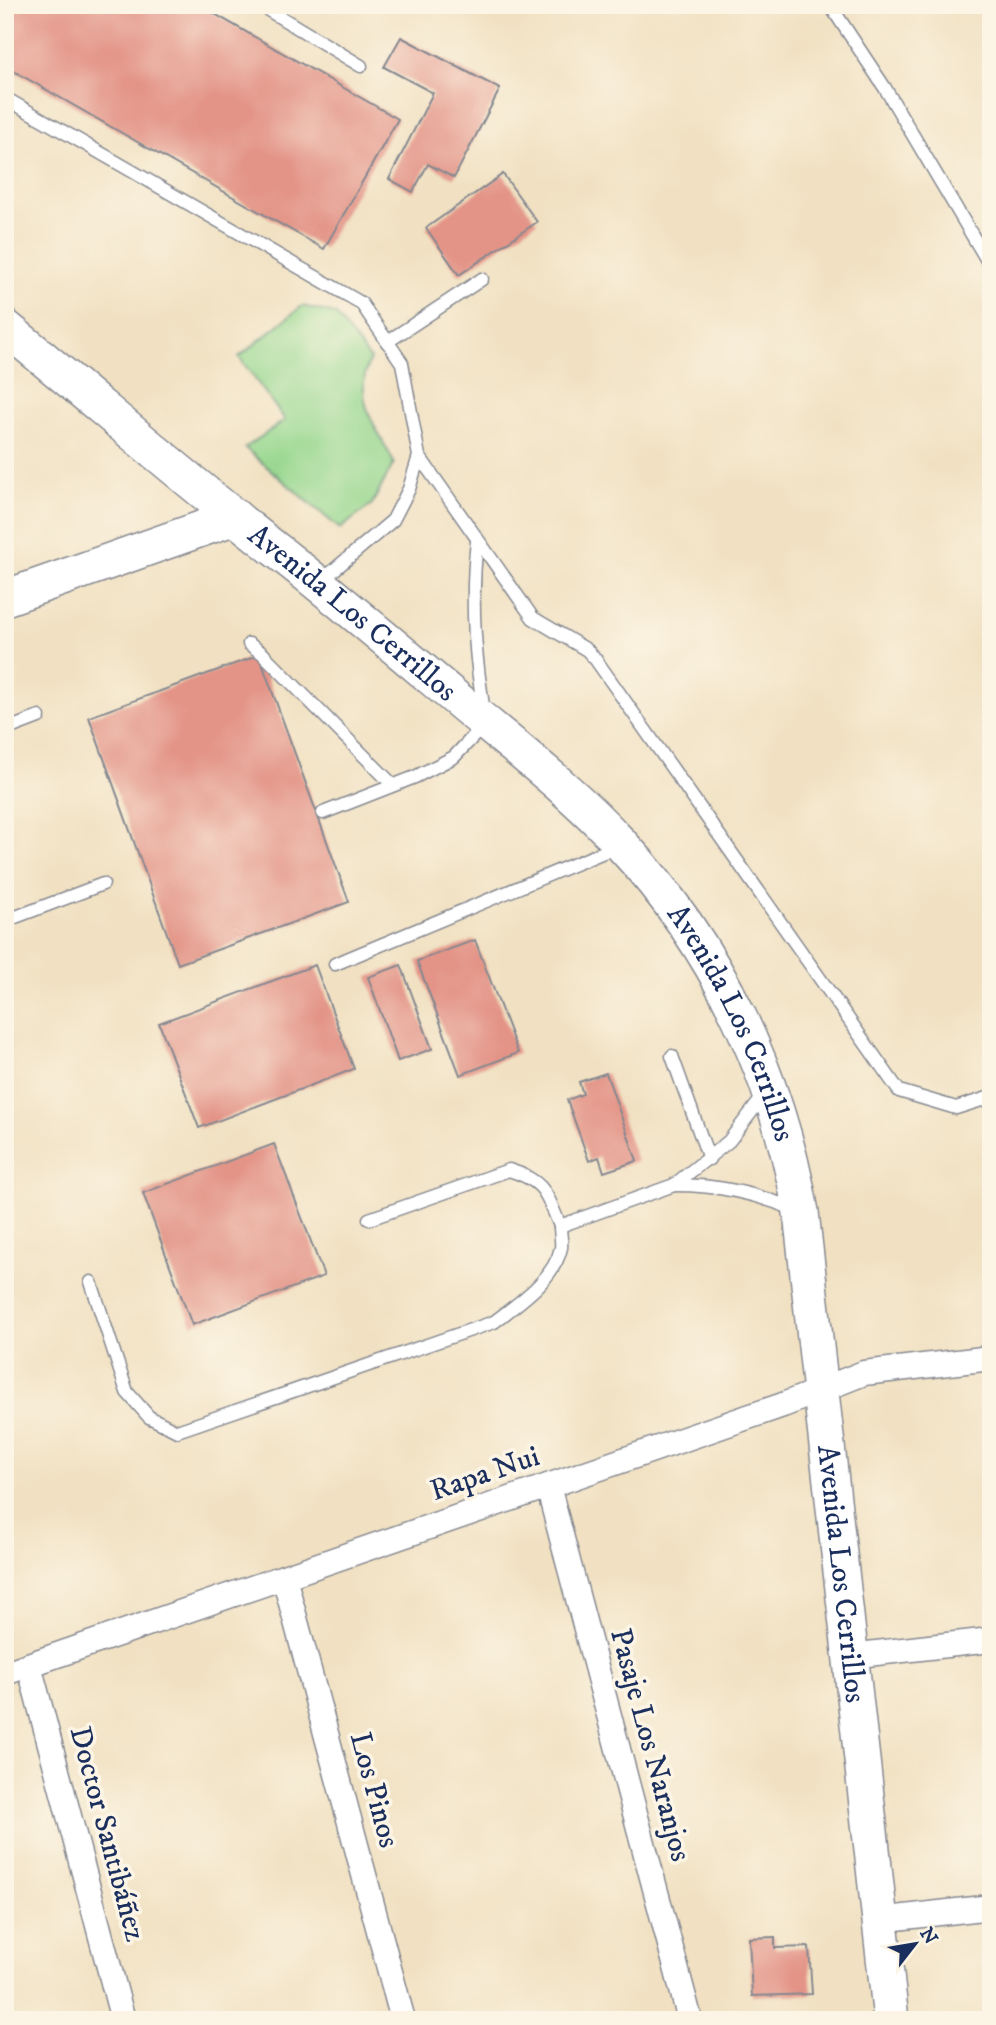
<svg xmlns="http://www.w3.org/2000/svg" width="996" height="2025" font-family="'IM FELL DW Pica',serif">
	<rect width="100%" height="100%" fill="#fcf5e5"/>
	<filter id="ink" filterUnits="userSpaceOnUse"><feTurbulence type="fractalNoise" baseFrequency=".0143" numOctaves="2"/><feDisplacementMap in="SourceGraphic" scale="14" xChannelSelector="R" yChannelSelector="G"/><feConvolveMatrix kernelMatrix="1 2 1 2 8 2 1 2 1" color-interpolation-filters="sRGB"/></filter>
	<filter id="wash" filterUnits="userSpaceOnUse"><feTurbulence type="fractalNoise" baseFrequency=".00686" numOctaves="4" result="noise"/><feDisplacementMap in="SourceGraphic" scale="28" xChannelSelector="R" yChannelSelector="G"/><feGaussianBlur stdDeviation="1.57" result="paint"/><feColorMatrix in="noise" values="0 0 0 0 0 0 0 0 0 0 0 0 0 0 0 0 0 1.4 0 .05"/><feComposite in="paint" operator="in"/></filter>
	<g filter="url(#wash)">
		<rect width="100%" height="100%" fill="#f1e1c2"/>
		<path fill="#96d78e" stroke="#588376" stroke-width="2" d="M302,306L335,314L370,359C352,400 376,426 394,463L372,504L340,529L245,448L285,420L239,357Z"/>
		<g id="blocks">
			<g fill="#e39487">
				<path d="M5,5H199L398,119L324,249L5,66Z"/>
				<path d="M401,37L500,89L454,178L428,164L413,192L389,179L433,93L384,67Z"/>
				<path d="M503,174L537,222L459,275L426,228Z"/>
				<path d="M259,655L349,902L178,964L89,717Z"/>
				<path d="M475,940L518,1053L460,1075L417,961Z"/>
				<path d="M315,965L354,1069L199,1128L159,1023Z"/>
				<path d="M401,965L432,1049L398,1061L368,977Z"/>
				<path d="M606,1073L637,1161L604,1172L599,1157L589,1161L567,1100L583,1094L579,1082Z"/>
				<path d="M274,1144L324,1276L192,1325L143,1193Z"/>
				<path d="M775,1937V1948L809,1947L812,1994L752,1996L749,1938Z"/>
			</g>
		</g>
	</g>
	<g filter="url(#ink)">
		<use href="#blocks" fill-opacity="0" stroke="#868890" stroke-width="2"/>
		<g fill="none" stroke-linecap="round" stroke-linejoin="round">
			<defs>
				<g id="lane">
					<path d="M260,5L361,66"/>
					<path d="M830,5L885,88L991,267"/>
					<path d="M5,98L361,303L402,363L419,456L533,618L587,650L596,660L899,1091L956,1108L991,1097"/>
					<path d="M387,342L482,279"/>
					<path d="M321,581L393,520L409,489L419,456"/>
					<path d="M249,644L262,653L393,785"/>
					<path d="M5,730L39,717"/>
					<path d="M323,813L415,777L454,757L486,723C475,661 470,603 477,541"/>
					<path d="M5,921L103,884"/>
					<path d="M335,964L618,846"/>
					<path d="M672,1056L709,1159"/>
					<path d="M674,1185C718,1185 755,1193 796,1210"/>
					<path d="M369,1219L509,1170C545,1181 546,1193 560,1226"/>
					<path d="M91,1282L127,1392L149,1417L177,1431L494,1322C517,1304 554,1280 561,1248C562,1242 560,1233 560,1226L674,1185L729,1141L766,1093"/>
				</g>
				<g id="street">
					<path d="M548,1486L690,2020"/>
					<path d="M284,1577L403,2020"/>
					<path d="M850,1656L991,1640"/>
					<path d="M29,1665L123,2020"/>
					<path d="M5,1673L783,1405L864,1373L991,1358"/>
					<path d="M879,1920L991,1907"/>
				</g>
				<g id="secondary">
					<path id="s1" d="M5,327C97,402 186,480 280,553C342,602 403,654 464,705C517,749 573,792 620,843C716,945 777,1074 801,1212L891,2020"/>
					<path d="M5,598L235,517"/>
				</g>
			</defs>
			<use href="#lane" stroke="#868890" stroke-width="15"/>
			<use href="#street" stroke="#868890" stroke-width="27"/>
			<use href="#secondary" stroke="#868890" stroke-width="38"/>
			<use href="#lane" stroke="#fff" stroke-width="12"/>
			<use href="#street" stroke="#fff" stroke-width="24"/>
			<use href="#secondary" stroke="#fff" stroke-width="35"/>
		</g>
	</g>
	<g text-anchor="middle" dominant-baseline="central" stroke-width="7" stroke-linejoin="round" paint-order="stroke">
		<g font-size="30" fill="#1b2f5e" stroke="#fcf5e5">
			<text stroke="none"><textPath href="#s1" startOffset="450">Avenida Los Cerrillos</textPath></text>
			<text stroke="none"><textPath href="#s1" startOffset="1017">Avenida Los Cerrillos</textPath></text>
			<text transform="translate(485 1474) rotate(-19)">Rapa Nui</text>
			<text stroke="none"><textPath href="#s1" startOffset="1584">Avenida Los Cerrillos</textPath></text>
			<text transform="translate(650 1745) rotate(75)">Pasaje Los Naranjos</text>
			<text transform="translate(374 1790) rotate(75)">Los Pinos</text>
			<text transform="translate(107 1834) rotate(75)">Doctor Santibáñez</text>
		</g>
	</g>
	<rect width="996" height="2025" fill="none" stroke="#fcf5e5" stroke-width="28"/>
	<g transform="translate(915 1944) rotate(59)" stroke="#fcf5e5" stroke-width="5" paint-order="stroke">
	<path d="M0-5L12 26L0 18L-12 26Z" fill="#1b2f5e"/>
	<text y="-10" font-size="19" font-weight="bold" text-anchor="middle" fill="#1b2f5e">N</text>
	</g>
</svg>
